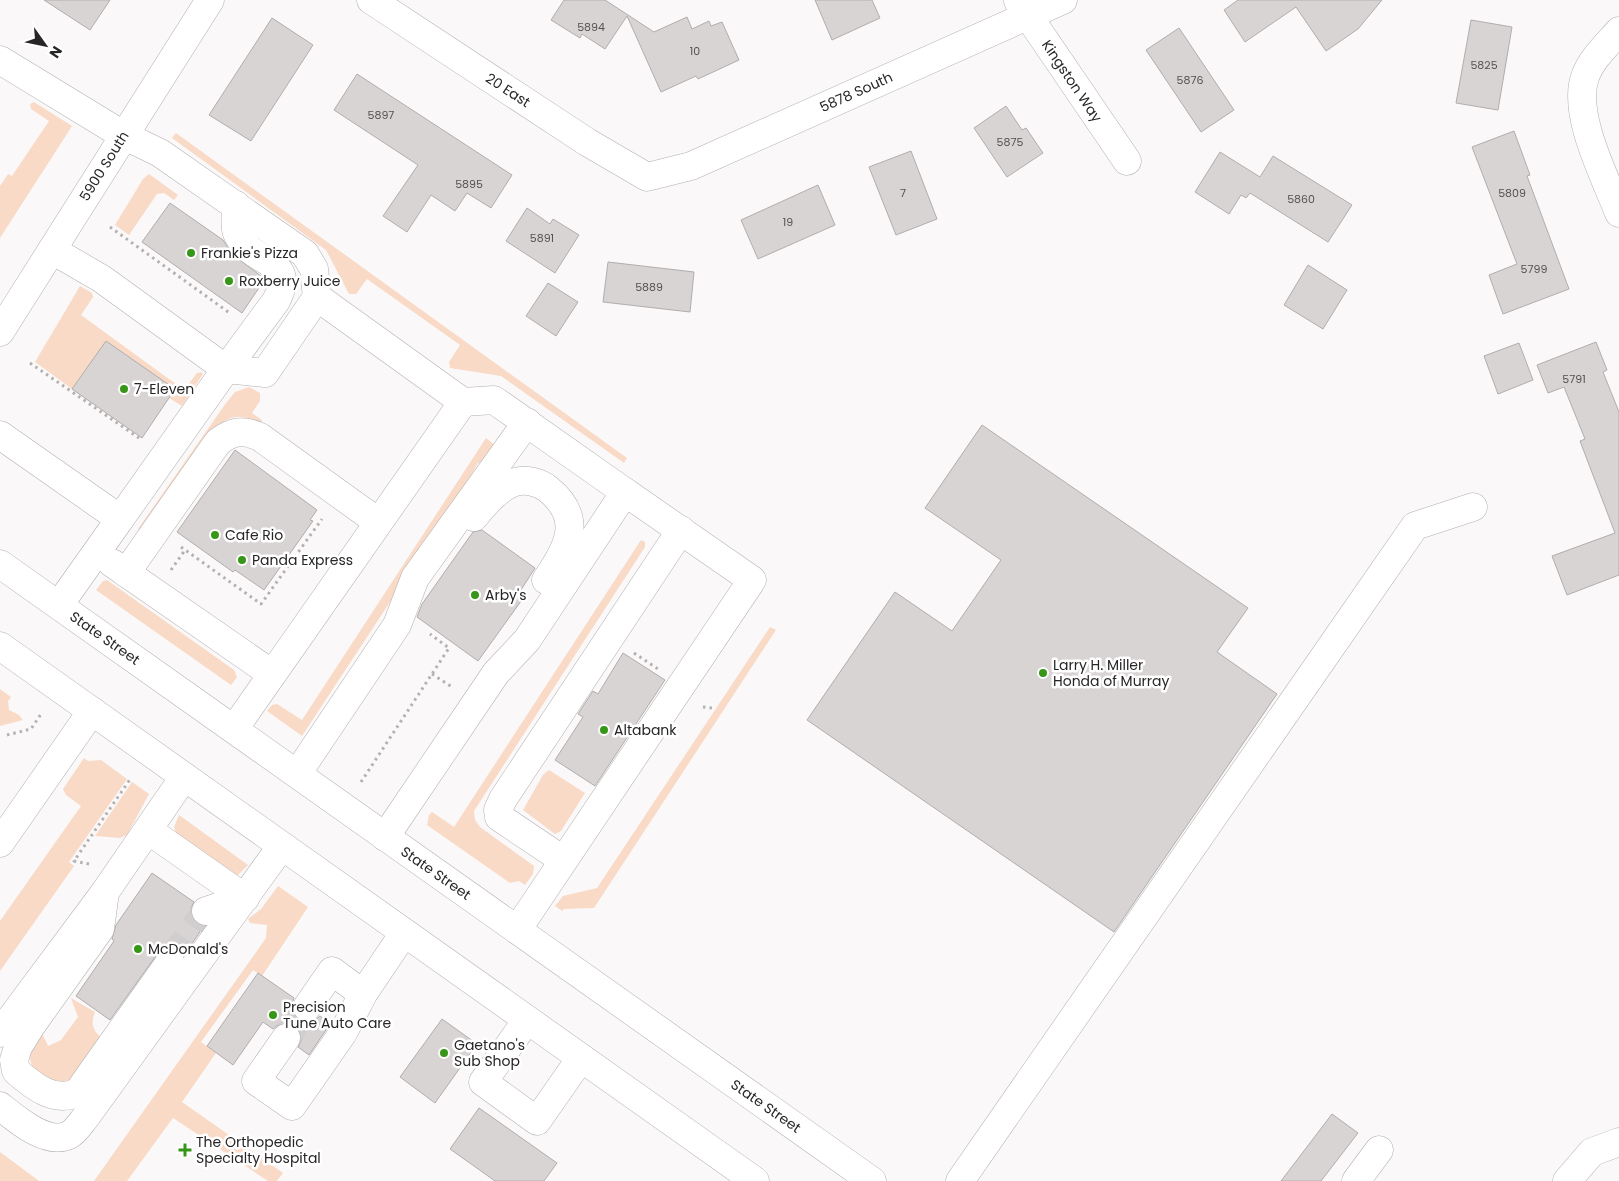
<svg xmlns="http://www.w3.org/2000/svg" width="1619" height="1181" font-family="Poppins,sans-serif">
	<rect width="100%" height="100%" fill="#fbf8f9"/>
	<g fill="#f9dac6">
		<path d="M34,102L72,126L0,238V186L8,174L12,176L49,121L31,109L30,104Z"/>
		<path d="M176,133L627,458L624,463L501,376L450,368L449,362L460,345L367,279L356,294H349L326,250L172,138Z"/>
		<path d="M149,174L178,195L174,200L164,193L157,194L129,235L115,225L143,179Z"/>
		<path d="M80,286L92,293L93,297L81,315L184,390L197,373L201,372L203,374L182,406L169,398L175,389L106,341L72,389L35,362Z"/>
		<path d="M249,387L260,393V401L252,413L262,420L259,425C245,414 233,414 219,425L139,532L138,529L226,403L235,392Z"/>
		<path d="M486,438L496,446L486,454L483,463H478L455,503L302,736L267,711L272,705L277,704L302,720Z"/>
		<path d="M641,540L645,542V547L474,811L475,820L480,827L534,866L533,874L525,885L519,881L510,883L427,825L429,815L432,812L454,827Z"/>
		<path d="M107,580L234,670L237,677L231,685L96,590L103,581Z"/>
		<path d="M770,627L776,630L594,908L564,909L562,911L555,906L563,896L597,888Z"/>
		<path d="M0,689L11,697L8,701L9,710L19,715L23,720L0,726Z"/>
		<path d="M84,758L88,761L101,760L127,779L69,862L74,866L0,971V921L81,806L66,795L63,789Z"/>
		<path d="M549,770L585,793L561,831L555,834L523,810L543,775Z"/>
		<path d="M132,782L149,794L127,835L120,838L95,836Z"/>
		<path d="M179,815L248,865L236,877L177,836L174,827Z"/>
		<path d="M278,886L308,907L262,976L253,970L201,1042L216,1053L182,1102L283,1173L277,1181H268L173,1118L127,1181H94L266,938L267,925L250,923L248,919L261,909Z"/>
		<path d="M71,998L95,1012C89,1026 95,1033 106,1042C99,1052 92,1066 83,1074C68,1088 31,1081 30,1057C29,1049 34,1038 36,1030L41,1031L48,1046L61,1040L78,1017Z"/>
		<path d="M0,1152L39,1181H0Z"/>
	</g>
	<g fill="#d8d4d3" stroke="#b1adac">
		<path d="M44,0H110L90,30Z"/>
		<path d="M564,0H605L654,32L687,17L692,29L709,21L711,26L722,22L739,60L698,79L696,76L661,92L627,16L605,49L582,34L580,38L551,20Z"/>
		<path d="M815,0H872L880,18L832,40Z"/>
		<path d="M1238,0H1382L1358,29L1326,51L1296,7L1245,42L1224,10Z"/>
		<path d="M272,18L313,45L251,141L209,115Z"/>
		<path d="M1471,20L1512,27L1498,110L1456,103Z"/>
		<path d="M1179,28L1234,110L1201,132L1146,50Z"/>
		<path d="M357,74L512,175L491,208L467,193L455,211L431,195L407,232L383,216L418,165L334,110Z"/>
		<path d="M1006,106L1022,130L1026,128L1043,153L1007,177L974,128Z"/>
		<path d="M1514,131L1530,175L1527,176L1569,289L1503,314L1489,275L1517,264L1472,147Z"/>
		<path d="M911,151L937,219L896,235L869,167Z"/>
		<path d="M1220,152L1260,177L1273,156L1352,205L1328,242L1250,193L1246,198L1241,195L1229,214L1195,192Z"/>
		<path d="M818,185L835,225L758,259L741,220Z"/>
		<path d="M170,203L223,240L233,255L265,279L242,313L142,242Z"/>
		<path d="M527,208L550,224L553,219L579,235L555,273L506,241Z"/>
		<path d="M608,262L694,272L690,312L603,302Z"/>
		<path d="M1308,265L1347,290L1323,329L1284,305Z"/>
		<path d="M548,283L578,302L556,336L526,316Z"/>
		<path d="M106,341L175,389L142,438L72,389Z"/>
		<path d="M1596,342L1607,370L1603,372L1619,412V575L1567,595L1552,556L1615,533L1580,441L1585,439L1564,387L1548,393L1537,365Z"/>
		<path d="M1519,343L1533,380L1498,394L1484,356Z"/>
		<path d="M982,425L1248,608L1217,652L1277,694L1114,932L807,720L895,592L952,631L1001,560L925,508Z"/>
		<path d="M235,450L317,510L310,520L313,521L264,590L235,570L233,572L177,532Z"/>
		<path d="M482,530L535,568L519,593L524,597L478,661L417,617L422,604L473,532Z"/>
		<path d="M623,653L665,680L595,786L555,760L583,717L578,714L593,691L598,694Z"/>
		<path d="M152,873L194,902L191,908V916L196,923L204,926L184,955L179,949L171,946L163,948L158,953L110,1020L76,996L114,941L112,939L116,925Z"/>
		<path d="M258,973L294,998L291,1006L293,1014L298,1020L306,1023L314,1021L320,1016L330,1024L309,1055L298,1047L302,1039L300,1031L294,1025L287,1022L279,1024L273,1029L263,1022L233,1065L207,1046Z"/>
		<path d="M442,1019L477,1044L435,1103L400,1077Z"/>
		<path d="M479,1108L557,1163L544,1181H495L450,1149Z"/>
		<path d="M1332,1114L1358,1133L1321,1181H1281Z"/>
	</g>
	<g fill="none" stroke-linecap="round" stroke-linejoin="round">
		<g stroke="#d1cecf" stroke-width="28" stroke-dasharray="28 14" stroke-linecap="butt">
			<path d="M170,962L206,911"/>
			<path d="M286,1038L307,1007"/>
		</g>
		<defs>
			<g id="minor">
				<path d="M371,0L587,142L647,177L691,166L1063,0"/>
				<path d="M1018,1L1127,161"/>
				<path d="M1619,31C1607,45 1591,59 1585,77C1572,114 1605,177 1619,213"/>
				<path d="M0,60L123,135L160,153L305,254L314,269L317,297L463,402L234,729"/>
				<path d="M52,250L102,279L226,369L276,301C299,257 251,266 237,233C234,226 236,214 236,205"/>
				<path d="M0,332L210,0"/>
				<path d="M0,435L120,519L59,605"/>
				<path d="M474,517C484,505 499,487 515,482C526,479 539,482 548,489C584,518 569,547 546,580"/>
				<path d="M120,519L226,369L265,373L317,297"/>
				<path d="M112,563L272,674"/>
				<path d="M126,573L218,442C232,431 243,429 260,437L378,522"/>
				<path d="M297,774L397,625L415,578L527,422"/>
				<path d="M148,830L245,898"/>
				<path d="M385,837L496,673L527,640L625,492L494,400L463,402"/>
				<path d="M0,843L92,711"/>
				<path d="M563,860L499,817L498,810L503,799L681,530"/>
				<path d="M105,892L100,929L31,1026L18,1047L14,1060L16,1071C33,1086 55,1104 78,1092L170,962"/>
				<path d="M206,911L245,898"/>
				<path d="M517,930L752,580L625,492"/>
				<path d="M307,1007L332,971L363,994"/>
				<path d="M527,1020L483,1082L537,1121L581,1058"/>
				<path d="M0,1033L105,892L184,777"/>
				<path d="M286,1038L256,1081L292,1106L343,1033L363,994L404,933"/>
				<path d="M0,1106C16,1119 47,1146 69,1135C75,1132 81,1123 85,1118L281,847"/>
				<path d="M960,1181L1415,526L1473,507"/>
				<path d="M1356,1181L1379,1150"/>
				<path d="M1567,1181L1592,1152L1619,1142"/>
			</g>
			<g id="major">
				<path d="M0,564L872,1181"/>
				<path d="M0,646L755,1181"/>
			</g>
		</defs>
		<use href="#minor" stroke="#b2afb0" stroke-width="29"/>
		<use href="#major" stroke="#b2afb0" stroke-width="29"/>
		<g stroke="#b4b1b2" stroke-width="3" stroke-dasharray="2.5 4" stroke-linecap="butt">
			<path d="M110,227L231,314"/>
			<path d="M30,363L139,438"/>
			<path d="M181,547L261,604L322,519"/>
			<path d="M171,570L185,550"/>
			<path d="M634,653L658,669"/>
			<path d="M432,674L452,687"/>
			<path d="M703,707L712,708"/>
			<path d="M7,735L31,729L41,714"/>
			<path d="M361,782L449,648L430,634"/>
			<path d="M89,864L74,861L131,778"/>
		</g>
		<use href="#minor" stroke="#fff" stroke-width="28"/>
		<use href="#major" stroke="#fff" stroke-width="28"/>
	</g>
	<g fill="#359617" stroke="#fff" stroke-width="2">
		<circle cx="191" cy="253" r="5"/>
		<circle cx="229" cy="281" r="5"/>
		<circle cx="124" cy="389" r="5"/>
		<circle cx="215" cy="535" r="5"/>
		<circle cx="242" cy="560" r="5"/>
		<circle cx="475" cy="595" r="5"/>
		<circle cx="1043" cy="673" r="5"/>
		<circle cx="604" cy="730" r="5"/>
		<circle cx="138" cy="949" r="5"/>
		<circle cx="273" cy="1015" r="5"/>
		<circle cx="444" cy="1053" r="5"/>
		<path d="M182.5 1142.5h5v5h5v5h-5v5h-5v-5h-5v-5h5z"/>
	</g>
	<g text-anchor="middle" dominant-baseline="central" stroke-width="5" stroke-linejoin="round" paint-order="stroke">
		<g font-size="11" fill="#535151">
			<text x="591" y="27">5894</text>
			<text x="695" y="51">10</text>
			<text x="1484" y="65">5825</text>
			<text x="1190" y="80">5876</text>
			<text x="381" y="115">5897</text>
			<text x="1010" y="142">5875</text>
			<text x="469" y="184">5895</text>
			<text x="903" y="193">7</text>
			<text x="1512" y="193">5809</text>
			<text x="1301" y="199">5860</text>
			<text x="788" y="222">19</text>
			<text x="542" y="238">5891</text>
			<text x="1534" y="269">5799</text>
			<text x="649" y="287">5889</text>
			<text x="1574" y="379">5791</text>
		</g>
		<g font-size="14" fill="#272526" stroke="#fff">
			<text transform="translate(1072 81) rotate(56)">Kingston Way</text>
			<text transform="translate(508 90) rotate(33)">20 East</text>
			<text transform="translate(856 92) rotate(-24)">5878 South</text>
			<text transform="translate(104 166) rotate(-58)">5900 South</text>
			<text transform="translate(105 638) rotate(35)">State Street</text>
			<text transform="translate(436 873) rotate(35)">State Street</text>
			<text transform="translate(766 1106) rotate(35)">State Street</text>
		</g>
		<g font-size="14" fill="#272526" stroke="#fff" text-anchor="start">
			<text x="201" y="253">Frankie's Pizza</text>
			<text x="239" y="281">Roxberry Juice</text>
			<text x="134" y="389">7-Eleven</text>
			<text x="225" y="535">Cafe Rio</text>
			<text x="252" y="560">Panda Express</text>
			<text x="485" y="595">Arby's</text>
			<text x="1053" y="665">Larry H. Miller<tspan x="1053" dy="16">Honda of Murray</tspan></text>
			<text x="614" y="730">Altabank</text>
			<text x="148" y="949">McDonald's</text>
			<text x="283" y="1007">Precision<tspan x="283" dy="16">Tune Auto Care</tspan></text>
			<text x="454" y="1045">Gaetano's<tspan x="454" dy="16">Sub Shop</tspan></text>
			<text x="196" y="1142">The Orthopedic<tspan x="196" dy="16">Specialty Hospital</tspan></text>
		</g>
	</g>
	<g transform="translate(45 45) rotate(123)" stroke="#ffffff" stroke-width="4" paint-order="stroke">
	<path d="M0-4L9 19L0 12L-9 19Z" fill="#272526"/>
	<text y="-8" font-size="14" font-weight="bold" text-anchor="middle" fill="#272526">N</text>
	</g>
</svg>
